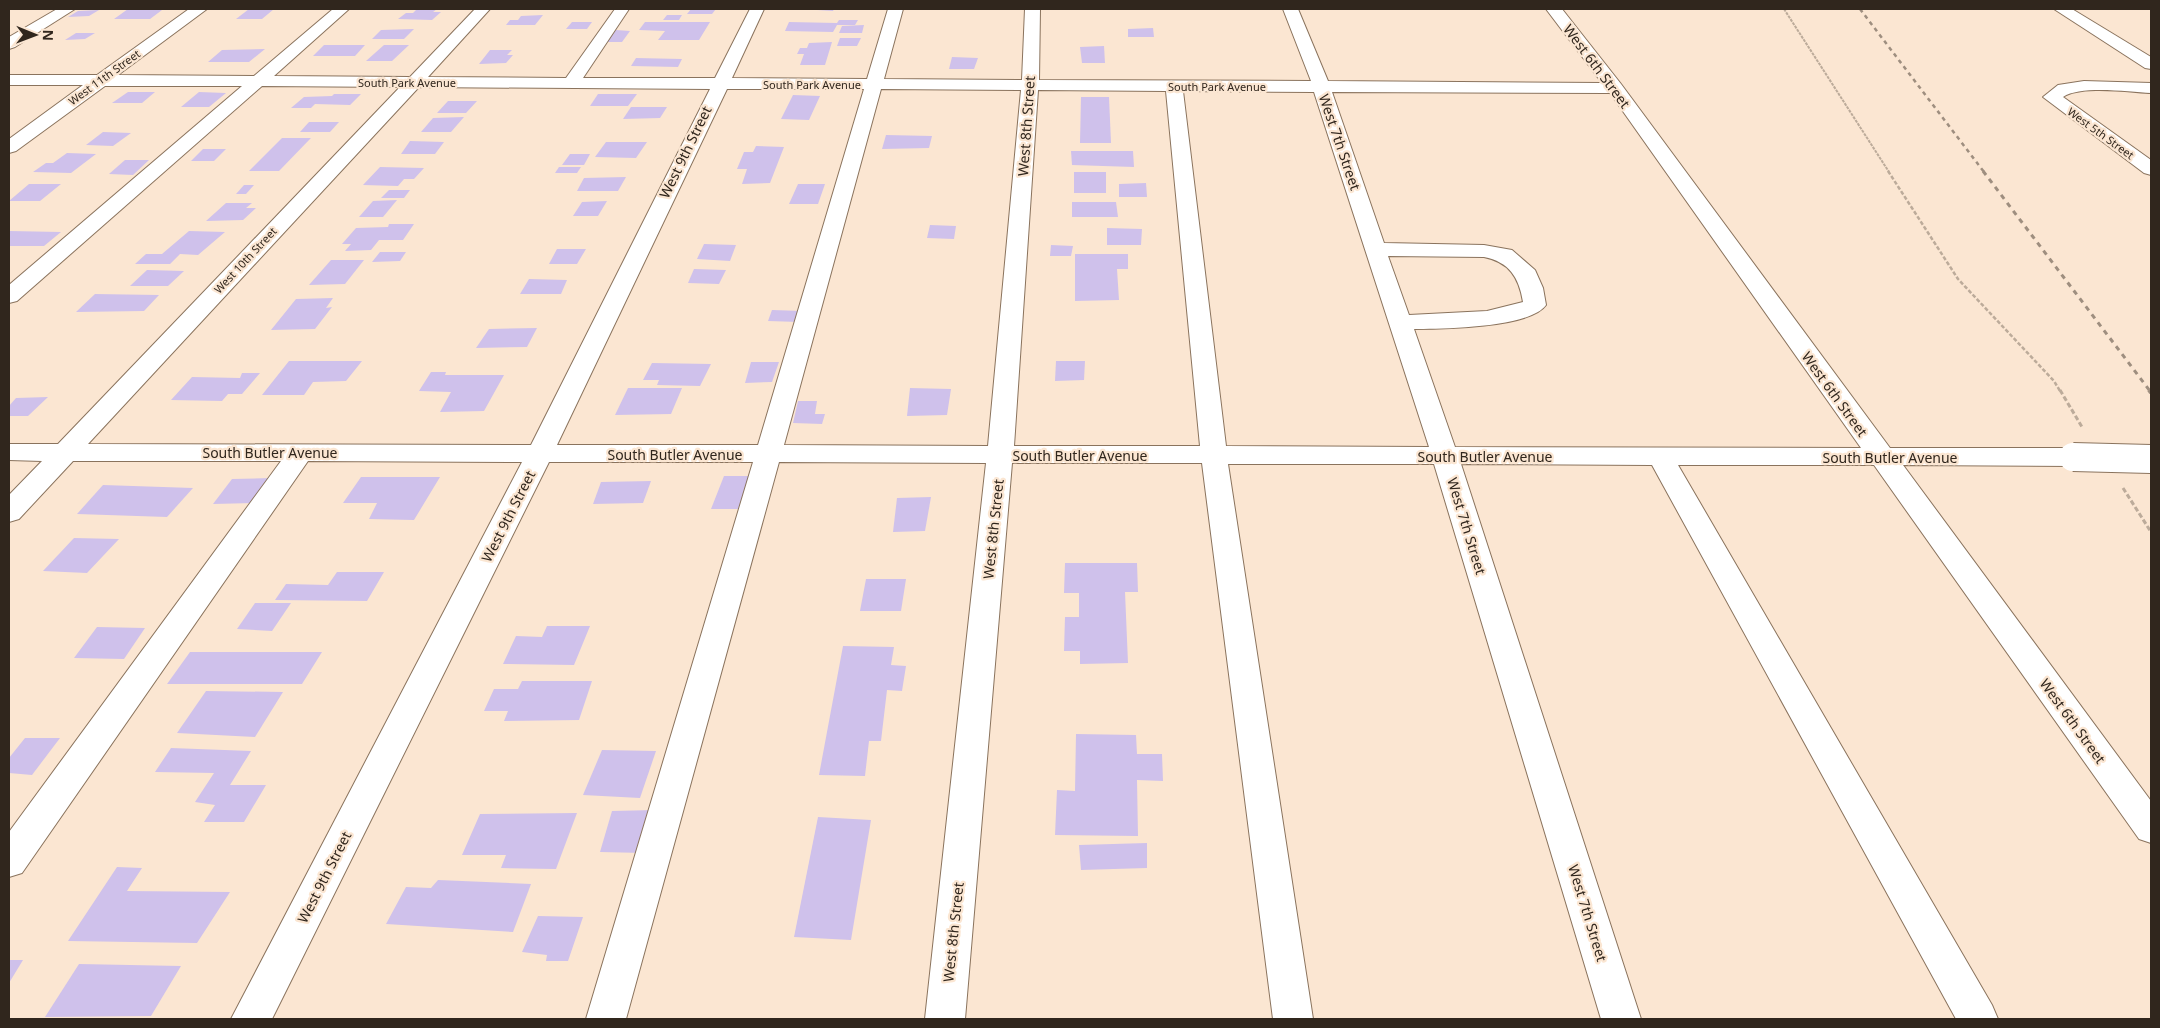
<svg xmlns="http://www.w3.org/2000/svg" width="2160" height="1028" font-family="'Noto Sans',sans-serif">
	<rect width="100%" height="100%" fill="#fbe6d2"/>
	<g fill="#cfc1eb">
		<path d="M128,9H144L142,10H162L150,19H114Z"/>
		<path d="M249,9H274L262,19H236Z"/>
		<path d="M417,9H437L433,12H441L432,20L398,19L406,13H413Z"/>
		<path d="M691,9H716L712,14H687Z"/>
		<path d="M801,9H834L833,11Z"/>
		<path d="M99,10L89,16L68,17L78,11Z"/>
		<path d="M543,15L535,25H506L510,20H518L521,16Z"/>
		<path d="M667,15H682L679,20H663Z"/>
		<path d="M839,20H858L855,25H837L833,32L785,31L789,22L837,23Z"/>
		<path d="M572,22H592L587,29H566Z"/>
		<path d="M645,22H710L699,40H658L665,31L639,30Z"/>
		<path d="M864,25L862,33H839L842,26Z"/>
		<path d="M1153,28L1154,37H1128V29Z"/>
		<path d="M414,29L404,39H372L381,30Z"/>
		<path d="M616,30L630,31L622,42H606Z"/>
		<path d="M76,33H95L85,39L65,40Z"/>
		<path d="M840,38H861L857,46H837Z"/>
		<path d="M832,42L825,65H800L804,54H797L800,48H807L809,43Z"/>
		<path d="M324,45H365L355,56H313Z"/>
		<path d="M384,45H409L392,61H366Z"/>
		<path d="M1104,46L1105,63H1082L1080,47Z"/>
		<path d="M265,49L249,62H208L222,50Z"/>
		<path d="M490,50H512L507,55H513L506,63L479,64Z"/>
		<path d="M952,57L978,58L974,69H949Z"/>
		<path d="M636,58L682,59L678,67L631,66Z"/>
		<path d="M128,92H155L142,103H112Z"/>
		<path d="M199,92L226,93L209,107H181Z"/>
		<path d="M334,94H361L350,105L315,104L311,108H291L304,97L332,96Z"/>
		<path d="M598,94H637L628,106H590Z"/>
		<path d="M793,95L820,96L809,120L781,119Z"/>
		<path d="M1081,97H1109L1111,143H1080Z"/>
		<path d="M448,101H477L466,113H437Z"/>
		<path d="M631,107H667L660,118L623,119Z"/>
		<path d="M464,117L451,132H421L433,118Z"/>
		<path d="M309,122H339L330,132H300Z"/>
		<path d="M103,132L131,133L113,146L86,145Z"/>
		<path d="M886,135L932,136L929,148L882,149Z"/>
		<path d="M282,138H311L279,171H249Z"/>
		<path d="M410,141L444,142L435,154H401Z"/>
		<path d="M606,142H647L636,158L595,157Z"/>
		<path d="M756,146L784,147L770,183L742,184L747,169H737L744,152H753Z"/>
		<path d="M203,149H226L214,161H191Z"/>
		<path d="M1071,151H1133L1134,167L1072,165Z"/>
		<path d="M67,153L96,154L71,173L33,172L46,163H53Z"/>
		<path d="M570,154H590L584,165H562Z"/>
		<path d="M125,160H149L133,175L109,174Z"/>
		<path d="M380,167L424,168L414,179H404L398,186L363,185Z"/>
		<path d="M559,167H581L577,173H555Z"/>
		<rect x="1074" y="172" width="32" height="21"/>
		<path d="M626,177L618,191H577L584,178Z"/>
		<path d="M1146,183L1147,197H1119V184Z"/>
		<path d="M29,184H61L40,201H9Z"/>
		<path d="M798,184H825L818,204H789Z"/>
		<path d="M244,185H254L246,194H236Z"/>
		<path d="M389,190H410L404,198H381Z"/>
		<path d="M397,200L383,217H359L373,201Z"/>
		<path d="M607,201L598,216H573L582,202Z"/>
		<path d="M1072,202H1116L1118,217H1072Z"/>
		<path d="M226,203H252L246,208H256L243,220L206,221Z"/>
		<path d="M389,224H414L403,240H379L371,250L345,251L351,244H342L356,228L388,227Z"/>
		<path d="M930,225L956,226L954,239L927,238Z"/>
		<path d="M1107,228L1142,229L1141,245H1107Z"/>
		<path d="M9,231L61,232L44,246H9Z"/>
		<path d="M189,231L225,232L198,255L180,254L170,264H135L146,254H162Z"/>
		<path d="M704,244L736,245L730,261L697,259Z"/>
		<path d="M1051,245L1073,246L1071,256H1050Z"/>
		<path d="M557,249H586L577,264H549Z"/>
		<path d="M380,252H406L400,261L372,262Z"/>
		<path d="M1075,254H1128V269H1117L1119,300L1075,301Z"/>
		<path d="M331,260H364L345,284L309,285Z"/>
		<path d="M694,269L726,270L719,284L688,283Z"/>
		<path d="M147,270L184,271L168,286H130Z"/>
		<path d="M529,279L567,280L561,294H520Z"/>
		<path d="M95,294L159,295L144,311L76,312Z"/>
		<path d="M333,298L326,308L332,307L315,329L271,330L296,299Z"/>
		<path d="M772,310L803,311L799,322L768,321Z"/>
		<path d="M537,328L527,347L476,348L489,329Z"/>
		<path d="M289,361H362L346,381L313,382L304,395H262Z"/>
		<path d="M1056,361H1085L1084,380L1055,381Z"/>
		<path d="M751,362H779L772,382L745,383Z"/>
		<path d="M652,363L711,364L700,386L657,385L659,380H643Z"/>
		<path d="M431,372H446L445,375H504L484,411L440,412L451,392L419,391Z"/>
		<path d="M242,373H260L242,394H228L222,401L171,400L192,377L240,378Z"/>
		<path d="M628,388H682L671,414L615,415Z"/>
		<path d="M910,388L951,389L947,415L907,416Z"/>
		<path d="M48,397L28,416H9V406L16,398Z"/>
		<path d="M798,401H817L815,414H825L822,424L793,423Z"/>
		<path d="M724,476H750L738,509H711Z"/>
		<path d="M361,477H440L414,520L369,519L377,503H343Z"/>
		<path d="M271,478L254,503L213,504L232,479Z"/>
		<path d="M651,481L643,503L593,504L601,482Z"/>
		<path d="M103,485L193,488L167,517L77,514Z"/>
		<path d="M931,497L925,531L893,532L897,498Z"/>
		<path d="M74,538L119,539L87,573L43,571Z"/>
		<path d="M1065,563H1137L1138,592H1125L1128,663L1080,664V651H1064L1065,617H1079V593H1064Z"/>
		<path d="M337,572H384L367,601L275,600L286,584L328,585Z"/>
		<path d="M866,579H906L901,611H860Z"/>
		<path d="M255,603H291L272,631L237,629Z"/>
		<path d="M547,626H590L574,665L503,664L516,636L542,637Z"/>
		<path d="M97,627L145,628L124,659L74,658Z"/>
		<path d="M843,646L894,647L891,665L906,666L902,691L887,690L881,741H869L865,776L819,775Z"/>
		<path d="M190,652H322L302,684H167Z"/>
		<path d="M522,681H592L579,720L504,721L508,711H484L494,689H518Z"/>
		<path d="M206,691L283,692L255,737L177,733Z"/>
		<path d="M1076,734L1136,735L1137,754H1162L1163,781L1137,780L1138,836L1055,835L1057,790L1075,791Z"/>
		<path d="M25,738H60L32,775L9,773V758Z"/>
		<path d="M171,748L251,751L230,785H266L244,822H204L215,805L195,802L214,773L155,772Z"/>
		<path d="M602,750L656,751L640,798L583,795Z"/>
		<path d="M655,810L644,853L600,852L612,811Z"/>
		<path d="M577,813L556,869L501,868L506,855H462L480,814Z"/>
		<path d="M818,817L871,820L851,940L794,937Z"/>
		<path d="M1147,843V868L1081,870L1079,845Z"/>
		<path d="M117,867L142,868L127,891L230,892L197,943L68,941Z"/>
		<path d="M438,880L531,884L513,932L386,924L406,887L431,888Z"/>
		<path d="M538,916L583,917L568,961H546L547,955L522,952Z"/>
		<path d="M9,960H23L9,983Z"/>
		<path d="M79,964L181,966L151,1016L45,1017Z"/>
	</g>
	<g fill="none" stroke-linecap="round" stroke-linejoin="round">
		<defs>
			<g id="minor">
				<path d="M57,9H75L15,47L9,49V37Z"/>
				<path d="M189,9H207L118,75L254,76L333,9H349L274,76L410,77L475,9H490L428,77L566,78L615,9H629L583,78H715L750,9H764L732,78L867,79L888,9H903L884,79L1022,80L1025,9H1040L1039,80L1311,81L1283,9H1298L1328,81L1602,83L1546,9H1562L1621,84L1890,448H2073L2082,451L2086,457L2082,463L2073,466L1903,465L2151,801V843L2139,839L1874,465H1678L1992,1005L1998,1019H1956L1652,465L1461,464L1641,1019H1601L1434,464H1228L1313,1019H1273L1202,463H1012L965,1019H925L986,463L779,462L626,1019H586L753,462H549L272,1019H231L522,462L308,461L22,873L9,877V832L281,461H73L19,519L9,522V495L42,461L9,460V444H58L400,87L262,86L17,301L9,303V285L242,86H105L16,151L9,153V139L83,85H9V75H97ZM419,87L710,89L531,445L88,444ZM727,89H864L758,445H557ZM881,89L1021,90L988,446L784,445ZM1038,90L1166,91L1200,446H1014ZM1183,91L1314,92L1429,447L1226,446ZM1332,92L1610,93L1861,448L1455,447L1414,329C1441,329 1530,328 1546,305L1543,288L1535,270L1512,250L1484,245L1384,243ZM1388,256L1484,257C1509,262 1519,277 1523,302L1487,311L1409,315Z"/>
				<path d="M2054,9H2072L2151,57V69L2145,68Z"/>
				<path d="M2084,81L2151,83V93C2129,92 2081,85 2063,97L2151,160V175L2144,173L2043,97L2058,85Z"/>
			</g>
		</defs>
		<use href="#minor" stroke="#8a735d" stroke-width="2"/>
		<path stroke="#bcab9a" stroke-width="2" stroke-dasharray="3 1" stroke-linecap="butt" d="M1784,9L1889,172"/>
		<path stroke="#bcab9a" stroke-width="2.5" stroke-dasharray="4 2" stroke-linecap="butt" d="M1888,171L1958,279L2054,381L2060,391"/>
		<g stroke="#bcab9a" stroke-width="3" stroke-dasharray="5 2.5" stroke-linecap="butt">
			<path d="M2060,390L2082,427"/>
			<path d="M2123,488L2151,532"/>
		</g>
		<use href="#minor" fill="#fff" fill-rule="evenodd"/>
		<path stroke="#9e8e7f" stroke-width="2.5" stroke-dasharray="4 4" stroke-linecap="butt" d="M1860,9L1984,172"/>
		<path stroke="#9e8e7f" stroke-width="3" stroke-dasharray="5 5" stroke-linecap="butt" d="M1983,171L2150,391"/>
		<path stroke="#9e8e7f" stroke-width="4" stroke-dasharray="6 6" stroke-linecap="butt" d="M2149,390L2151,393"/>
		<defs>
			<path id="minor-bridge" d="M2073,457L2151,459"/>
		</defs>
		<use href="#minor-bridge" stroke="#8a735d" stroke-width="30" stroke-linecap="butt"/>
		<use href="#minor-bridge" stroke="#fff" stroke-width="28"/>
	</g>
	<g text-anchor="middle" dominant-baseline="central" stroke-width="4.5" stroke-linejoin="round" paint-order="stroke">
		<g font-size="11" fill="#30261d" stroke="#fbe6d2">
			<text transform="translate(104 77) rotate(-36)">West 11th Street</text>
			<text x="407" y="82">South Park Avenue</text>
			<text x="812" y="84">South Park Avenue</text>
			<text x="1217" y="86">South Park Avenue</text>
			<text transform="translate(2101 133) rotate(36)">West 5th Street</text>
			<text transform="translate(245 260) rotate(-47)">West 10th Street</text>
		</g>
		<g font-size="14" fill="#30261d" stroke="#fbe6d2">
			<text transform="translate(1597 66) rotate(53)">West 6th Street</text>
			<text transform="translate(1026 126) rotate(-86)">West 8th Street</text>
			<text transform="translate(1340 142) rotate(71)">West 7th Street</text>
			<text transform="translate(685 152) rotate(-64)">West 9th Street</text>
			<text transform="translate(1835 394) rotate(54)">West 6th Street</text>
			<text x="270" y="452">South Butler Avenue</text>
			<text x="675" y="454">South Butler Avenue</text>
			<text x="1080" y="455">South Butler Avenue</text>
			<text x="1485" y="456">South Butler Avenue</text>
			<text x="1890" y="457">South Butler Avenue</text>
			<text transform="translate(508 516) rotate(-63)">West 9th Street</text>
			<text transform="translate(1467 526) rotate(73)">West 7th Street</text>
			<text transform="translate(993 529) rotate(-84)">West 8th Street</text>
			<text transform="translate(2073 721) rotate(54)">West 6th Street</text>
			<text transform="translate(324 877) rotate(-63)">West 9th Street</text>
			<text transform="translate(1588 913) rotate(73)">West 7th Street</text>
			<text transform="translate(953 932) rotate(-84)">West 8th Street</text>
		</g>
	</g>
	<rect width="2160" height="1028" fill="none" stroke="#30261d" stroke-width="20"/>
	<g transform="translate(35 35) rotate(91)" stroke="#fbe6d2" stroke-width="4" paint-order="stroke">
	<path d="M0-4L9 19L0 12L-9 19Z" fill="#30261d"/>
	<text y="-8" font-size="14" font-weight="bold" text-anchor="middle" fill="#30261d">N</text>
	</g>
</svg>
